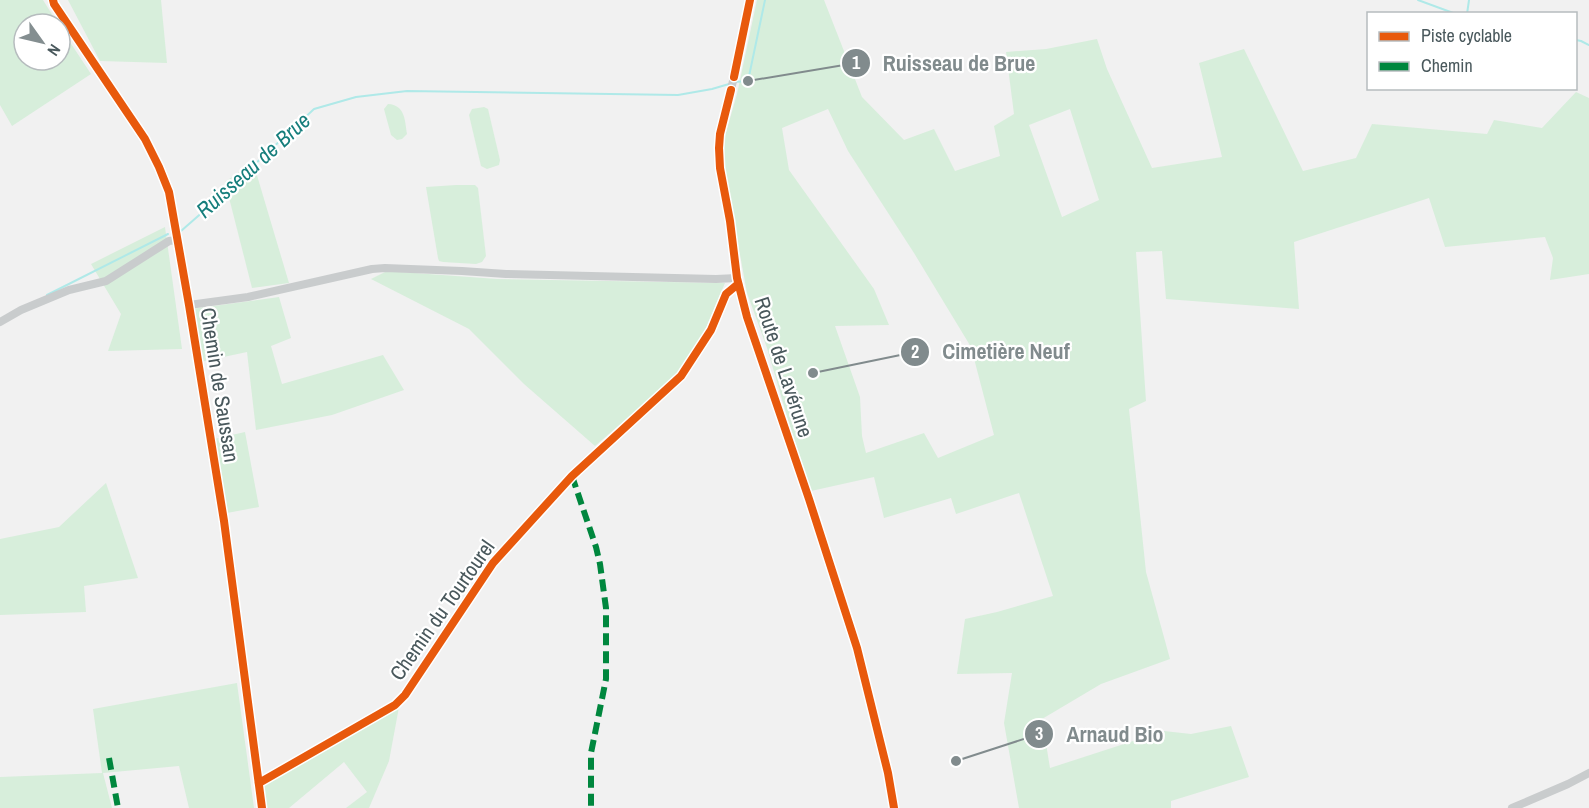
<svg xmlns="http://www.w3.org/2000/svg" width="1589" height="808" font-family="'Archivo Narrow',sans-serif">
	<rect width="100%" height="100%" fill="#f1f1f1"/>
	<g fill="#d7eedb" fill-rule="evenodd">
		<path d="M0,0H43L58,24H24V60H60V27L91,74L12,126L0,105Z"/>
		<path d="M68,0H161L167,63L100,61Z"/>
		<path d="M757,0H824L862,97L904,140L934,129L955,171L1000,156L994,126L1014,114L1006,52L1046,49L1097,39L1107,69L1152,168L1222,157L1199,63L1244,49L1303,171L1356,158L1372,124L1487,134L1494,120L1542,128L1576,92L1589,98V274L1550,280L1553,258L1545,237L1445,247L1429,198L1294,242L1299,309L1166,299L1162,251L1136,252L1146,401L1129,409L1146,572L1170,659L1101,684L1042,719L1050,768L1164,731L1191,734L1231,726L1249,777L1171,801V808H1019L1004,723L1012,673L957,674L965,619L997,612L1053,596L1019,493L956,514L951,498L884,518L874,477L811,491L789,423L767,348L747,293L722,156L725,136L737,94ZM828,109L848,151L914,253L971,347L994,435L938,458L924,433L866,453L862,436L860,397L835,326L889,325L874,289L789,170L782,128ZM1070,109L1099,200L1062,217L1029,125Z"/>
		<path d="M388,104C405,105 405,120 407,134L402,139L397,140L391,135L384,109Z"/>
		<path d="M484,107L488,109L500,160L499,165L487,169L481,166L469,115L472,109Z"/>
		<path d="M253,162L289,283L252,288L225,182Z"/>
		<path d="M456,185H475L478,188L486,256L482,262L476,264L443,262L439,261L438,258L426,187Z"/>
		<path d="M165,227L182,349L108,351L121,314L91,264Z"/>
		<path d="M387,271L497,279L725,283L706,328L677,375L595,446L524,384L469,329L371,279Z"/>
		<path d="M279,297L291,338L271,346L282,384L383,355L404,390L332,415L256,430L247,352L200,362L191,309Z"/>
		<path d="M245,432L259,507L227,513L214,439Z"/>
		<path d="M106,483L138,578L84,586L86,612L0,615V539L59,527Z"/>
		<path d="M237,683L254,808H189L179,766L103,773L112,808H0V777L102,773L93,709Z"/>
		<path d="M399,707L389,761L369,808H346L367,792L344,762L289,808H265L263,785Z"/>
	</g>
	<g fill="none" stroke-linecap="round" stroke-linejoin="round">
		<g stroke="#afe9e8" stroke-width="2">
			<path d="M1418,0L1456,14"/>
			<path d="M1467,14L1469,0"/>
			<path d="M1576,40L1581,41L1589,45"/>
			<path d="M734,82L748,81L765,0"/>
			<path d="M181,231L221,196L314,109L356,97L407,91L678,95L712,89L729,84"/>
			<path d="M47,295L168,234"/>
		</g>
		<g stroke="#c9cccd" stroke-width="8">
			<path d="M53,0L54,4L145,139L159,167L169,192L189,305L224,521L262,808"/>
			<path d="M750,0L734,77L720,134L719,148L720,168L730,221L737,278L747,317L809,499L857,648L888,773L894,808"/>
			<path d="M189,305L248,297L372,269L385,268L462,271L506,274L716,279L737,278"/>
			<path d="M0,322L21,310L69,290L106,281L169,241L176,240"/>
			<path d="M259,783L395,705L405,695L493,563L572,476L681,376L711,330L726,294L738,284"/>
			<path d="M1512,808L1568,784L1589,773"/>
		</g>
		<g stroke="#00873e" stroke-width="6" stroke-dasharray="12 6" stroke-linecap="butt">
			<path d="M572,476L596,547L600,564L606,608V679L591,753V808"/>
			<path d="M109,758L118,808"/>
		</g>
		<defs>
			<g id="cycleway">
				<path d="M53,0L54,4L145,139L159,167L169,192L189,305L224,521L262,808"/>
				<path d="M734,77L750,0"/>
				<path d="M731,90L720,134L719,148L720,168L730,221L737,278L747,317L809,499L857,648L888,773L894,808"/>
				<path d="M259,783L395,705L405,695L493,563L572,476L681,376L711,330L726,294L738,284"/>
			</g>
		</defs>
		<use href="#cycleway" stroke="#fff" stroke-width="11"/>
		<use href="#cycleway" stroke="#e8590c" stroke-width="8"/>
	</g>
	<g text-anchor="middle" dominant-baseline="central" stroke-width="4.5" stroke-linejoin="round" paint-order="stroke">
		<g font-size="21" fill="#49585c" stroke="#fff">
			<text transform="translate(784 367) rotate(72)">Route de Lavérune</text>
			<text transform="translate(220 385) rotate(81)">Chemin de Saussan</text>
			<text transform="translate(442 610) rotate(-55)">Chemin du Tourtourel</text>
		</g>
		<g font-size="22" font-style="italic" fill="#167e7c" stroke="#fff">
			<text transform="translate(253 165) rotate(-42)">Ruisseau de Brue</text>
		</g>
	</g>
	<path fill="none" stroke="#818b8d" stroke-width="2" d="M748 81L856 63M813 373L915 352M956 761L1039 734"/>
	<g fill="#818b8d" stroke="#fff" stroke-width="2">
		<circle cx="748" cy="81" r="6"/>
		<circle cx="813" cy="373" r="6"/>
		<circle cx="956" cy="761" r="6"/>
		<circle cx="856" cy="63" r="15"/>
		<circle cx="915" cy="352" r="15"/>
		<circle cx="1039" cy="734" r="15"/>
	</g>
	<g font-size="18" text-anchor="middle" font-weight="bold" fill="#fff">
		<text x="856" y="69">1</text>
		<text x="915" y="358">2</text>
		<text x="1039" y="740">3</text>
	</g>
	<g font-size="22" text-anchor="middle" font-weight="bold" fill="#818b8d" stroke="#fff" stroke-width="4.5" stroke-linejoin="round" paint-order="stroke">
		<text x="959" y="71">Ruisseau de Brue</text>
		<text x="1006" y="359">Cimetière Neuf</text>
		<text x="1115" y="742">Arnaud Bio</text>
	</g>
	<rect x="1367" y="12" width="210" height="78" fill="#ffffff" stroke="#b6bcbe" stroke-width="1.5"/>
	<rect x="1379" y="32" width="30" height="9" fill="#e8590c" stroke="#b6bcbe" stroke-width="1.5"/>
	<text x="1421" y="42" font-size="18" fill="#49585c">Piste cyclable</text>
	<rect x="1379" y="62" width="30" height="9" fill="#00873e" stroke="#b6bcbe" stroke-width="1.5"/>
	<text x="1421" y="72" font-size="18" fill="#49585c">Chemin</text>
	<g transform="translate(42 42) rotate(124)"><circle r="28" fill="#ffffff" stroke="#b6bcbe" stroke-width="1.5"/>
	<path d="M0-4.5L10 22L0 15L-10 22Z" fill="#848e90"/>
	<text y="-9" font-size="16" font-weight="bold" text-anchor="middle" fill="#49585c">N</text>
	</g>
</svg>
